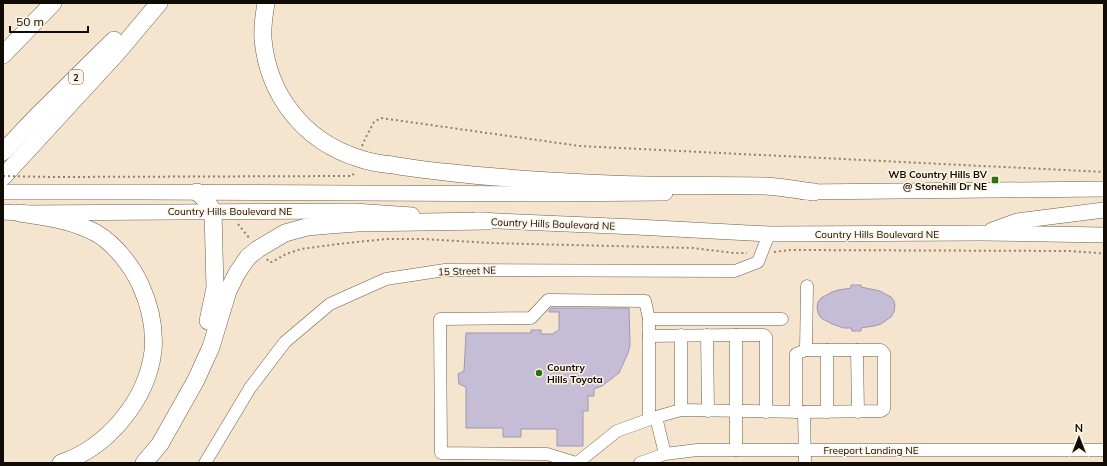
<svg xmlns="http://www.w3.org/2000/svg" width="1107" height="466" font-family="Mulish,sans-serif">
	<rect width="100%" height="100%" fill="#f6e5ce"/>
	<g fill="#c5bcd5" stroke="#a097af">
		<path d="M851,285H861V287L880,291L891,297L894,301L895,306L894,312L891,317L881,324L874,326L861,328V331H852L851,328H844L832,324L821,318L818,313L817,307L818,302L821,298L832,292L838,290L851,288Z"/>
		<path d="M551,308H629L630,345L628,353L619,373L602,386L594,389V396H588V411H583V446H557V429H521V437H503V428H466V387L459,384L458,374L464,371L466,333H531V330H541V334H552L559,330V312H549V310Z"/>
	</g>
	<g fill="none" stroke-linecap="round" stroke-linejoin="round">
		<defs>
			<g id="minor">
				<path d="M681,335V410"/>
				<path d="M707,335L708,411"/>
				<path d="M736,335L649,336V319H782"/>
				<path d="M649,336V419"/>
				<path d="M827,350V412"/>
				<path d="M857,350L858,412"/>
				<path d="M796,412V354L806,350"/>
				<path d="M656,417L665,454"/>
				<path d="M736,450V335H764L766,337V412"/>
				<path d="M205,463L250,388L285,342L330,304L386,279L445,270L735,271L758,262L769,234"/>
				<path d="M576,463L547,454L441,453L440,319L531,318L548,300L645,301L649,319"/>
				<path d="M577,463L617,431L656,417L681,410L804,412"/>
				<path d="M640,463L665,454L697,450H1104"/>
				<path d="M805,463L804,412L881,411L884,409V353L881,350H806L807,286"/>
			</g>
			<g id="major">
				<path d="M3,192H142L541,194L665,193"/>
				<path d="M803,192L1104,189"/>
				<path d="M3,212L20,213L354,211L412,215"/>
				<path d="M476,220L636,227L769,234L983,233L1104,235"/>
				<path d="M992,230L1017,221L1104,210"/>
			</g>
			<g id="highway">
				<path d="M266,3C264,15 262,27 263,39C268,95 304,141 358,158C369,162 382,164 393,165C419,170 446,172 472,175C530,180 588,184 647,185C686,186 726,185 765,186C782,187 798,190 814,192"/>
				<path d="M3,55L53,3"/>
				<path d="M3,152L36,117L114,40"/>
				<path d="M3,177L117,53L159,3"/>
				<path d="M197,192L206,200L213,211L215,288L208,321"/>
				<path d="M20,213C46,217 72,220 96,233C115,244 132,266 141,286C150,306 155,328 153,351C147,400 108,447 61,463"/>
				<path d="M144,463L160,444L196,380L211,347L228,291L237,273L248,257L258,249L285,233L307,227L330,225L357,223L488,221"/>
			</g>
		</defs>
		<use href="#minor" stroke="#6d5e4a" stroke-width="13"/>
		<use href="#major" stroke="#6d5e4a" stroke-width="16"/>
		<use href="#highway" stroke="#6d5e4a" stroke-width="18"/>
		<g stroke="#8d8172" stroke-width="2" stroke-dasharray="2 3" stroke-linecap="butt">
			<path d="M362,146L366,137L374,122L381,118L580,146L1104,172"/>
			<path d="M53,177L352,176L355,172"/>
			<path d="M238,224L250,239"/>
			<path d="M774,252L790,250L1070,251L1098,253L1104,254"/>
			<path d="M267,259L269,262H272L286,254L301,249L338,244L387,239H423L491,243L693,248L734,253H747"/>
		</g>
		<use href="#minor" stroke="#fff" stroke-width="12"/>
		<use href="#major" stroke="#fff" stroke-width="15"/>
		<use href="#highway" stroke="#fff" stroke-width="17"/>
		<path stroke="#8d8172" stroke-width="2" stroke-dasharray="2 3" stroke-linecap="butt" d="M3,176L53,177"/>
	</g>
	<g fill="#2e720f" stroke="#fef4e6" stroke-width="1.5">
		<rect x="991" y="176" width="8" height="8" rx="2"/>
		<circle cx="539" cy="373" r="4"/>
	</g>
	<g text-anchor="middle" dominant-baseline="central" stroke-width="3" stroke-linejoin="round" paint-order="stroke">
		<rect fill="#fef4e6" stroke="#575148" stroke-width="1" x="69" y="70" width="14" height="14" rx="3"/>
		<g font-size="9" font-weight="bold" fill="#100b04">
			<text x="76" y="77">2</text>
		</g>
		<g font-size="10" font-weight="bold" fill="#100b04" stroke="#fef4e6" text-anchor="end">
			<text x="987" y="174">WB Country Hills BV<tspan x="987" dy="12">@ Stonehill Dr NE</tspan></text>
			<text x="547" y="367" text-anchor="start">Country<tspan x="547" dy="12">Hills Toyota</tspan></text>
		</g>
		<g font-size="10" fill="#100b04" stroke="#fef4e6">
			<text x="230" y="211">Country Hills Boulevard NE</text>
			<text transform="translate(553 224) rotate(2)">Country Hills Boulevard NE</text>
			<text x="877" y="234">Country Hills Boulevard NE</text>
			<text transform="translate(467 271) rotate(-2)">15 Street NE</text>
			<text x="871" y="450">Freeport Landing NE</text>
		</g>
	</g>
	<rect width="1107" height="466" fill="none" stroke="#100b04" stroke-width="8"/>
	<g transform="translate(1079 438)" stroke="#fef4e6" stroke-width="3" paint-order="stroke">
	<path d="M0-3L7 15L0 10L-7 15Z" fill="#100b04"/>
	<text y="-6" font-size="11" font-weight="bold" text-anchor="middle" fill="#100b04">N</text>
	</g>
	<path d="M10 26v6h78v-6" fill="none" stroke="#100b04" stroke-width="2"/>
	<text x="16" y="26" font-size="12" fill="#100b04" stroke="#fef4e6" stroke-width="3" paint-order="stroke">50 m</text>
</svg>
